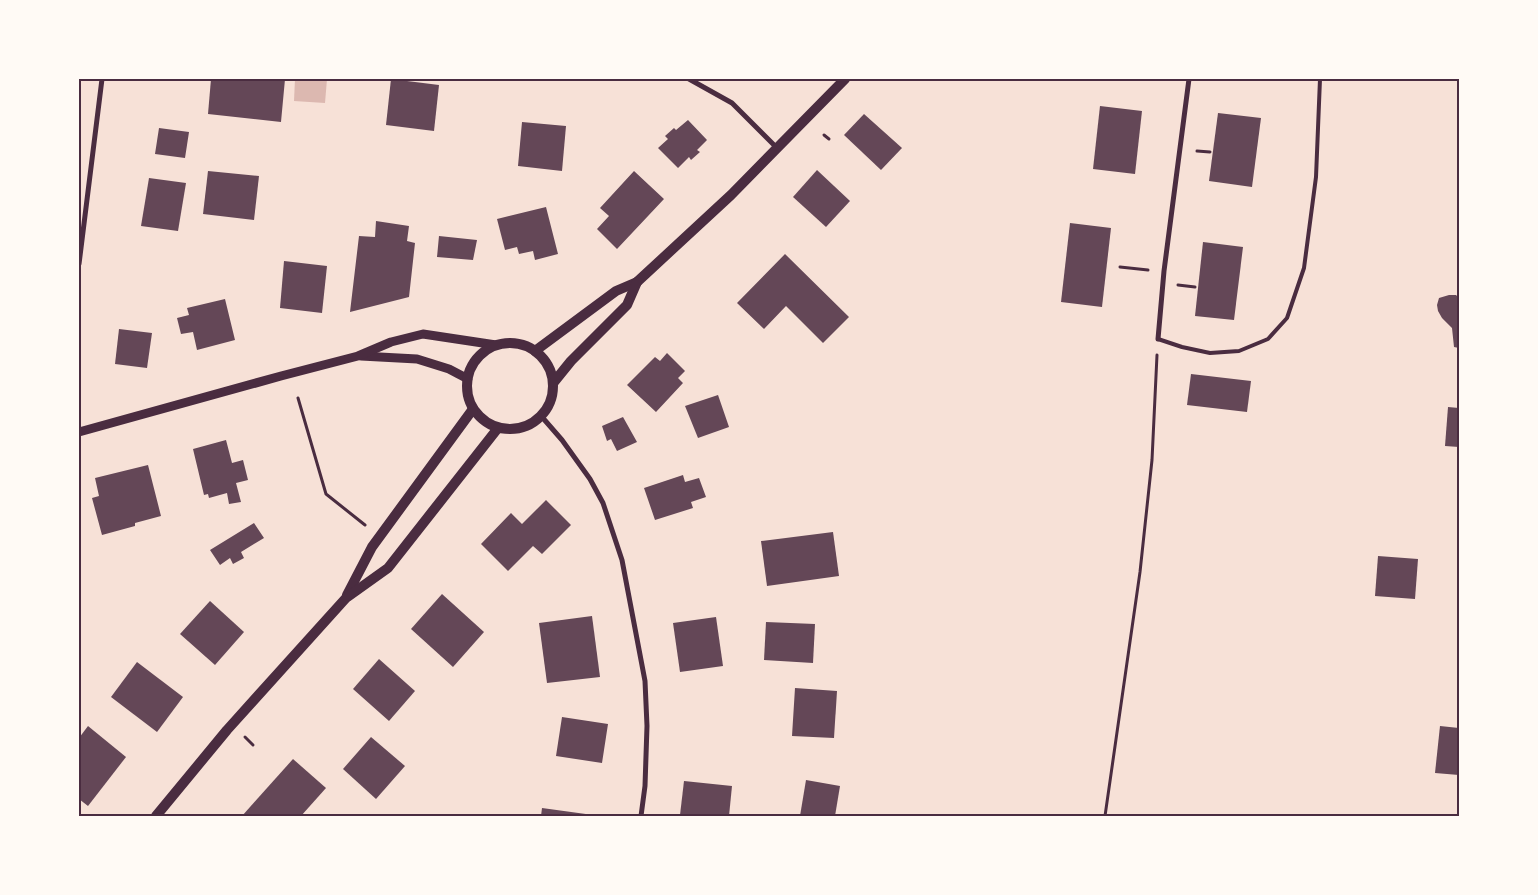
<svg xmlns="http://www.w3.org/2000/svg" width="1538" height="895" font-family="Commissioner,sans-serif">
	<rect width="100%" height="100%" fill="#f7e1d7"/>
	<path fill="#dcb8b0" d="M295,79H327L325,103L294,101Z"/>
	<g fill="#644757">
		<path d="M211,79H285L281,122L208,114Z"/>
		<path d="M391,79L439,85L434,131L386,125Z"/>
		<path d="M1100,106L1142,111L1135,174L1093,169Z"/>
		<path d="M1218,113L1261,118L1252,187L1209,181Z"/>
		<path d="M864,114L902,148L881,170L844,135Z"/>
		<path d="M688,120L707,140L697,150L700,152L691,160L689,157L678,168L658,148L668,139L665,136L674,128L676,130Z"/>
		<path d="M522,122L566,126L562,171L518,166Z"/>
		<path d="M159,128L189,132L185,158L155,154Z"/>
		<path d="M817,170L850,201L826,227L793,197Z"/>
		<path d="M208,171L259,176L254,220L203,214Z"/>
		<path d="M634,171L664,199L617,249L597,229L609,216L600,208Z"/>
		<path d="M149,178L186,183L178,231L141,226Z"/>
		<path d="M546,207L558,254L535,260L533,251L519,254L517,247L505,250L497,219Z"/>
		<path d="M376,221L409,226L407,241L415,243L409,297L350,312L359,236L375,237Z"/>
		<path d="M1070,223L1111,228L1102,307L1061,302Z"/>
		<path d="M439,236L477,240L473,260L437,257Z"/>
		<path d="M1203,242L1243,247L1234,320L1195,316Z"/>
		<path d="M785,254L849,317L823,343L786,306L764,329L737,303Z"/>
		<path d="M284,261L327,266L322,313L280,308Z"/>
		<path d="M1449,295H1456L1459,298V348L1454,347L1452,328L1442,318L1438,311L1437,305L1439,298Z"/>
		<path d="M225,299L235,340L197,350L193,332L181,334L177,318L189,315L187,308Z"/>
		<path d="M119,329L152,333L147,368L115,364Z"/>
		<path d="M667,353L685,371L678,378L683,383L656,412L627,385L655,357L660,361Z"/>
		<path d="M1191,374L1251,381L1247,412L1187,405Z"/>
		<path d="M718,395L729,427L698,438L685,406Z"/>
		<path d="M1448,407L1459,408V447L1445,446Z"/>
		<path d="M623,417L637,442L617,451L611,439L607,441L602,426Z"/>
		<path d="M226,440L232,463L243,460L248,480L236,483L241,502L229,504L227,493L209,498L208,494L204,495L193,449Z"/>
		<path d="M148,465L161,516L135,523V526L102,535L92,498L99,496L95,478Z"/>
		<path d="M683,475L685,482L699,478L706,497L691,502L693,508L655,520L644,488Z"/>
		<path d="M546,500L571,525L542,554L533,546L508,571L481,544L511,513L522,524Z"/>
		<path d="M254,523L264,538L241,552L244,558L233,564L230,558L220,565L210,550Z"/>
		<path d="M833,532L839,576L767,586L761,541Z"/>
		<path d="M1378,556L1418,559L1415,599L1375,596Z"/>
		<path d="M442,594L484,632L453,667L411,629Z"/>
		<path d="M210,601L244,632L215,665L180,634Z"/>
		<path d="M592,616L600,677L547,683L539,623Z"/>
		<path d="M716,617L723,666L680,672L673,623Z"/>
		<path d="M766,622L815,624L813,663L764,660Z"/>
		<path d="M379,659L415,691L389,721L353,689Z"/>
		<path d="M137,662L183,697L157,732L111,697Z"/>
		<path d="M795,688L837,691L834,738L792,736Z"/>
		<path d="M562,717L608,724L602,763L556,756Z"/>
		<path d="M88,726L126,757L88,806L79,799V738Z"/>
		<path d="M1440,726L1459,728V775L1435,773Z"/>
		<path d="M371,737L405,766L376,799L343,769Z"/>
		<path d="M293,759L326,788L301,816H242Z"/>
		<path d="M806,780L840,786L835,816H800Z"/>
		<path d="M684,781L732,786L729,816L680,815Z"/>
		<path d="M542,808L593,815V816H541Z"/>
	</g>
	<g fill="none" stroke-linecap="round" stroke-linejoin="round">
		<g stroke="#4a2c40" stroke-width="3">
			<path d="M824,135L829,139"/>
			<path d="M1197,151L1210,152"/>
			<path d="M1120,267L1148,270"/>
			<path d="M1178,285L1195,287"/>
			<path d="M298,398L326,494L365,525"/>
			<path d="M245,737L253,745"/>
			<path d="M1105,816L1140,572L1152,460L1157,355"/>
		</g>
		<path stroke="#4a2c40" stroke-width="4" d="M1158,339L1182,347L1210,353L1239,351L1268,339L1287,318L1304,268L1316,177L1320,79"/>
		<g stroke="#4a2c40" stroke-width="5">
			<path d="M689,79L732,103L777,148"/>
			<path d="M79,264L102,79"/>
			<path d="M1158,339L1164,271L1189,79"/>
			<path d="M542,417L562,440L590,479L603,503L622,560L645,681L647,726L645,786L641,816"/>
		</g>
		<g stroke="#4a2c40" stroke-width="9">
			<path d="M361,356L417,359L449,369L468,379"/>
			<path d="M79,432L281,376L358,356L391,342L423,334L496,345"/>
		</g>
		<g stroke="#4a2c40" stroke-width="10">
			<circle cx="510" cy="386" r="43"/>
			<path d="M535,351L616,291L637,282L731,195L845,79"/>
			<path d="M554,382L571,361L627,305L637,282"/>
			<path d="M347,595L372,547L473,409"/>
			<path d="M156,816L227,730L346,598L388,568L498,428"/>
		</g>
	</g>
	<rect width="1538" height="895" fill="none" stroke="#fffaf5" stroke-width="160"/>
	<rect x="80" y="80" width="1378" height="735" fill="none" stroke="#4a2c40" stroke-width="2"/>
</svg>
